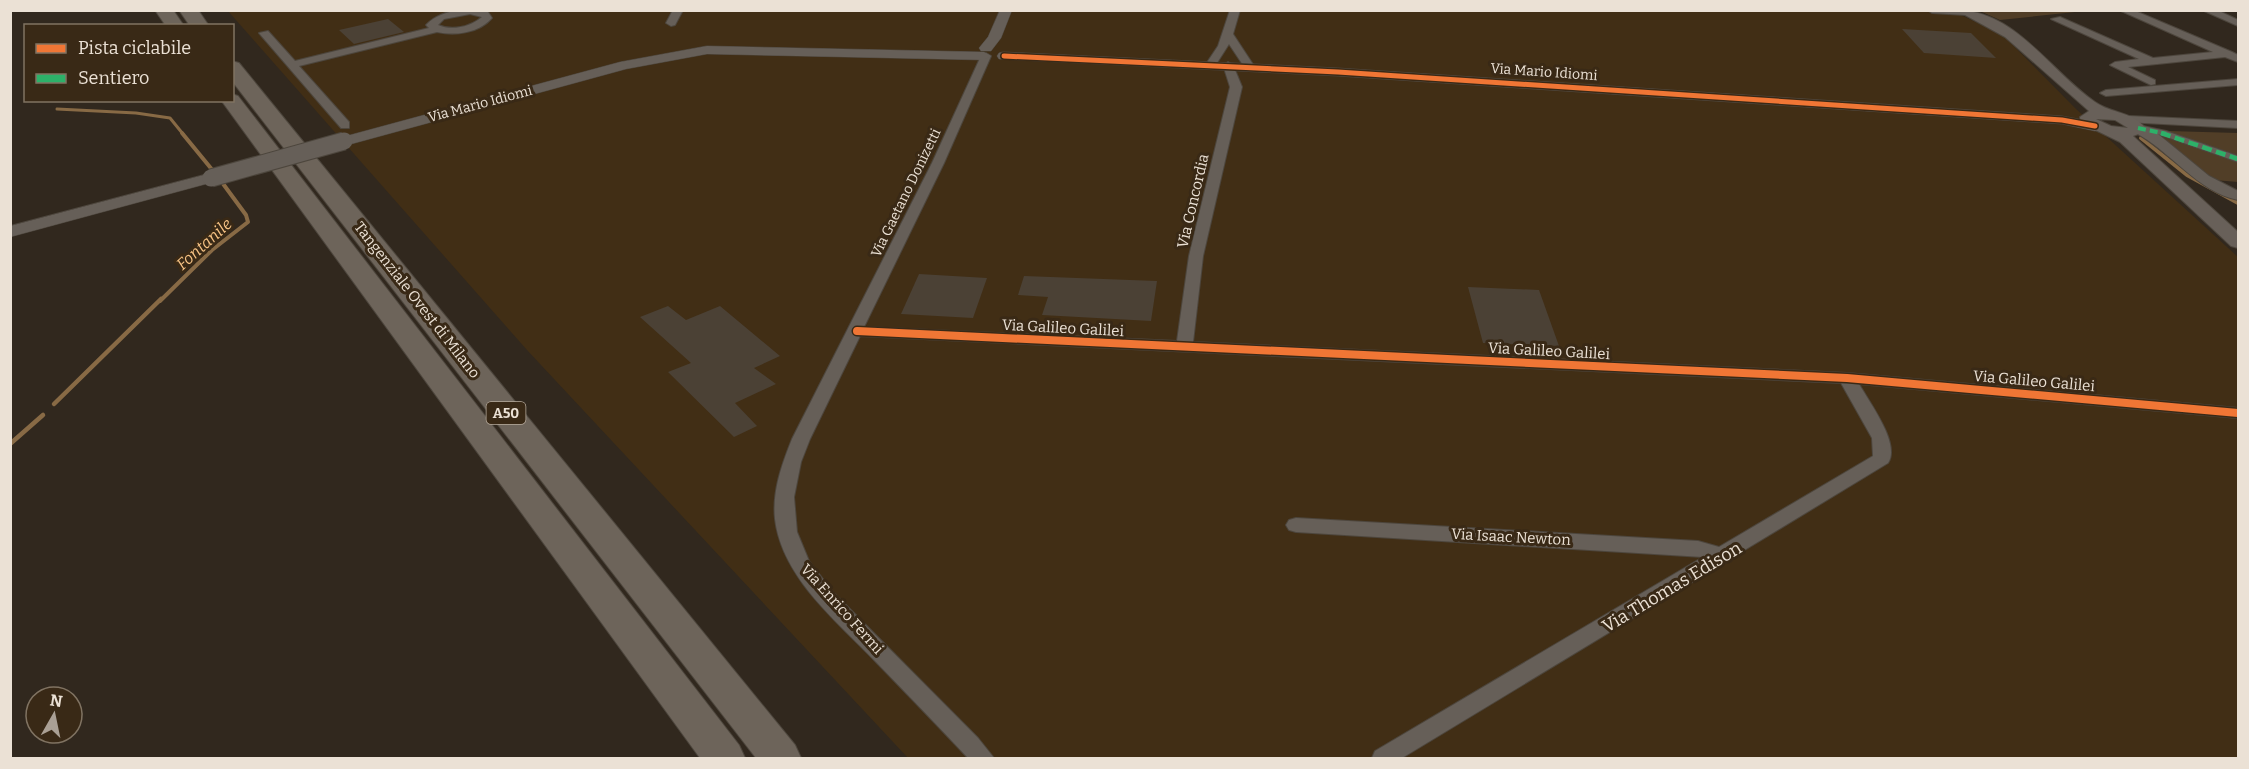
<svg xmlns="http://www.w3.org/2000/svg" width="2249" height="769" font-family="Bitter,serif">
	<rect width="100%" height="100%" fill="#31281e"/>
	<path fill="#412e15" d="M228,11H1952L2002,34L2076,109L2238,257V758H908L527,350Z"/>
	<g fill="#513e27">
		<path d="M2094,10L2000,20L1980,11V10Z"/>
		<path d="M2169,131L2238,133V182L2214,180L2158,134Z"/>
	</g>
	<g fill="none" stroke-linecap="round" stroke-linejoin="round">
		<path stroke="#886a45" stroke-width="3" d="M57,109L136,113L170,118L183,134"/>
		<g stroke="#886a45" stroke-width="4">
			<path d="M182,133L214,172"/>
			<path d="M2141,138L2187,175L2238,203"/>
			<path d="M160,301L212,250L248,222L246,215L221,181"/>
		</g>
		<g stroke="#886a45" stroke-width="4.5">
			<path d="M54,404L161,299"/>
			<path d="M10,444L43,415"/>
		</g>
	</g>
	<g fill="#4b4135">
		<path d="M388,19L404,32L354,44L339,30Z"/>
		<path d="M1902,29L1971,33L1996,58L1924,53Z"/>
		<path d="M919,274L987,278L973,318L901,314Z"/>
		<path d="M1024,276L1157,281L1151,321L1042,315L1048,297L1018,295Z"/>
		<path d="M1468,287L1539,290L1559,346L1483,343Z"/>
		<path d="M668,306L686,320L720,306L780,356L754,368L776,384L735,403L757,426L734,437L668,372L691,363L640,317Z"/>
	</g>
	<g fill="none" stroke-linecap="round" stroke-linejoin="round">
		<defs>
			<path id="pedestrian" d="M2138,125L2166,131L2238,156V162L2161,135L2135,130L2134,128Z"/>
			<g id="minor">
				<path d="M458,10L485,11L488,12L492,18C479,33 456,36 437,32L299,66L349,122V128H341L259,33L268,31L295,61L429,28L426,25C436,15 445,13 458,10ZM470,14L482,17C470,27 452,31 438,25L444,19Z"/>
				<path d="M673,10H683L675,25L671,26L666,23Z"/>
				<path d="M1230,10H1240L1233,34L1254,66L1253,68H1245L1229,44L1215,66L1211,67L1206,64L1218,46Z"/>
				<path d="M1927,10H1970L1971,12L1966,15L1932,13Z"/>
				<path d="M2119,10H2133L2232,52L2238,55V62L2225,57L2128,67L2155,80V84L2151,85L2110,65L2115,62L2139,59L2051,19L2060,17L2153,58L2213,52Z"/>
				<path d="M2202,10H2217L2238,20V26Z"/>
				<path d="M986,53L991,56L944,163L864,327L1177,341L1189,256L1230,87L1223,65L1228,62L1233,65L1242,87L1203,256L1193,342L1847,373L2238,408V418L1859,384C1869,402 1901,444 1888,463L1733,557L1731,561L1724,563L1402,758H1372L1375,751L1703,557L1296,532L1289,530L1286,525L1289,520L1296,518L1698,541L1719,547L1873,456L1872,438L1841,383L860,336L810,439L801,462L794,497L797,532L809,561L833,592L978,738L994,758H968C938,726 907,694 876,662C838,622 782,578 775,519C772,491 782,464 792,439L932,163L981,56Z"/>
				<path d="M2238,79V85L2106,96L2100,93L2106,90Z"/>
				<path d="M2129,116L2238,121V128L2125,122L2123,120Z"/>
				<path d="M2138,125L2158,134L2209,176L2238,191V200C2197,192 2170,150 2134,132V126Z"/>
			</g>
			<g id="tertiary">
				<path d="M1000,10H1012L1001,38L991,51H981L979,48L988,37Z"/>
				<path d="M707,46L984,52L991,56L984,60L707,54L626,69L344,146L336,141L339,138L620,62Z"/>
				<path d="M1004,52L1338,68L2062,116L2100,123L2103,126L2095,131L2062,124L1338,76L999,59L997,56L999,53Z"/>
				<path d="M211,173L219,178L217,181L10,237V226Z"/>
			</g>
			<path id="secondary" d="M1956,10C2015,10 2050,71 2095,102C2112,114 2133,111 2146,129L2144,132L2133,136L2238,232V248L2231,246L2120,142L2081,123L2080,117L2089,111L2005,37ZM2096,119L2115,120L2128,128L2111,126Z"/>
			<g id="motorway">
				<path d="M155,10H173L184,26H166Z"/>
				<path d="M179,10H198L209,26H190Z"/>
				<path d="M232,61L239,63L795,745L801,758H756L232,81Z"/>
				<path d="M232,94L238,96L739,745L745,758H700L221,100H232Z"/>
			</g>
		</defs>
		<use href="#pedestrian" stroke="#4d463d" stroke-width="2"/>
		<use href="#minor" stroke="#4d463d" stroke-width="2"/>
		<use href="#tertiary" stroke="#4d463d" stroke-width="1"/>
		<use href="#secondary" stroke="#4d463d" stroke-width="2"/>
		<use href="#motorway" stroke="#4d463d" stroke-width="2"/>
		<use href="#pedestrian" fill="#665f58" fill-rule="evenodd"/>
		<use href="#minor" fill="#665f58" fill-rule="evenodd"/>
		<use href="#tertiary" fill="#665f58" fill-rule="evenodd"/>
		<use href="#secondary" fill="#686059" fill-rule="evenodd"/>
		<use href="#motorway" fill="#6d645a" fill-rule="evenodd"/>
		<defs>
			<path id="tertiary-bridge" d="M211,178L344,141"/>
		</defs>
		<use href="#tertiary-bridge" stroke="#4d463d" stroke-width="19" stroke-linecap="butt"/>
		<use href="#tertiary-bridge" stroke="#665f58" stroke-width="17"/>
		<path stroke="#2db169" stroke-width="4" stroke-dasharray="8 4" stroke-linecap="butt" d="M2138,128L2166,134"/>
		<path stroke="#2db169" stroke-width="4.5" stroke-dasharray="10 4.5" stroke-linecap="butt" d="M2161,133L2238,159"/>
		<defs>
			<path id="cycleway-far1" d="M1004,56L1338,72L2062,120L2095,126"/>
			<path id="cycleway" d="M857,331L1847,378L2238,413"/>
		</defs>
		<use href="#cycleway-far1" stroke="#392916" stroke-width="8"/>
		<use href="#cycleway" stroke="#392916" stroke-width="11"/>
		<use href="#cycleway-far1" stroke="#f07635" stroke-width="5"/>
		<use href="#cycleway" stroke="#f07635" stroke-width="8"/>
	</g>
	<g text-anchor="middle" dominant-baseline="central" stroke-width="6" stroke-linejoin="round" paint-order="stroke">
		<g font-size="14" fill="#ebe1d5" stroke="#392916">
			<text transform="translate(1544 72) rotate(4)">Via Mario Idiomi</text>
			<text transform="translate(480 104) rotate(-15)">Via Mario Idiomi</text>
			<text transform="translate(906 193) rotate(-64)">Via Gaetano Donizetti</text>
		</g>
		<rect fill="#392916" stroke="#b6aa9c" stroke-width="1.5" x="486.5" y="402" width="39" height="22" rx="4.5"/>
		<g font-size="14" font-weight="bold" fill="#ebe1d5">
			<text x="506" y="413">A50</text>
		</g>
		<g font-size="15" fill="#ebe1d5" stroke="#392916">
			<text transform="translate(1193 201) rotate(-77)">Via Concordia</text>
			<text transform="translate(417 300) rotate(52)">Tangenziale Ovest di Milano</text>
			<text transform="translate(1063 328) rotate(3)">Via Galileo Galilei</text>
			<text transform="translate(1549 351) rotate(3)">Via Galileo Galilei</text>
			<text transform="translate(2034 381) rotate(5)">Via Galileo Galilei</text>
			<text transform="translate(1511 537) rotate(3)">Via Isaac Newton</text>
			<text transform="translate(842 609) rotate(48)">Via Enrico Fermi</text>
		</g>
		<g font-size="16" font-style="italic" fill="#f7c385" stroke="#392916">
			<text transform="translate(204 244) rotate(-42)">Fontanile</text>
		</g>
		<g font-size="18" fill="#ebe1d5" stroke="#392916">
			<text transform="translate(1672 587) rotate(-31)">Via Thomas Edison</text>
		</g>
	</g>
	<rect width="2249" height="769" fill="none" stroke="#ebe1d5" stroke-width="24"/>
	<rect x="24" y="24" width="210" height="78" fill="#392916" stroke="#807362" stroke-width="1.5"/>
	<rect x="36" y="44" width="30" height="9" fill="#f07635" stroke="#807362" stroke-width="1.5"/>
	<text x="78" y="54" font-size="18" fill="#ebe1d5">Pista ciclabile</text>
	<rect x="36" y="74" width="30" height="9" fill="#2db169" stroke="#807362" stroke-width="1.5"/>
	<text x="78" y="84" font-size="18" fill="#ebe1d5">Sentiero</text>
	<g transform="translate(54 715) rotate(9)"><circle r="28" fill="#392916" stroke="#807362" stroke-width="1.5"/>
	<path d="M0-4.5L10 22L0 15L-10 22Z" fill="#aaa095"/>
	<text y="-9" font-size="16" font-weight="bold" text-anchor="middle" fill="#ebe1d5">N</text>
	</g>
</svg>
